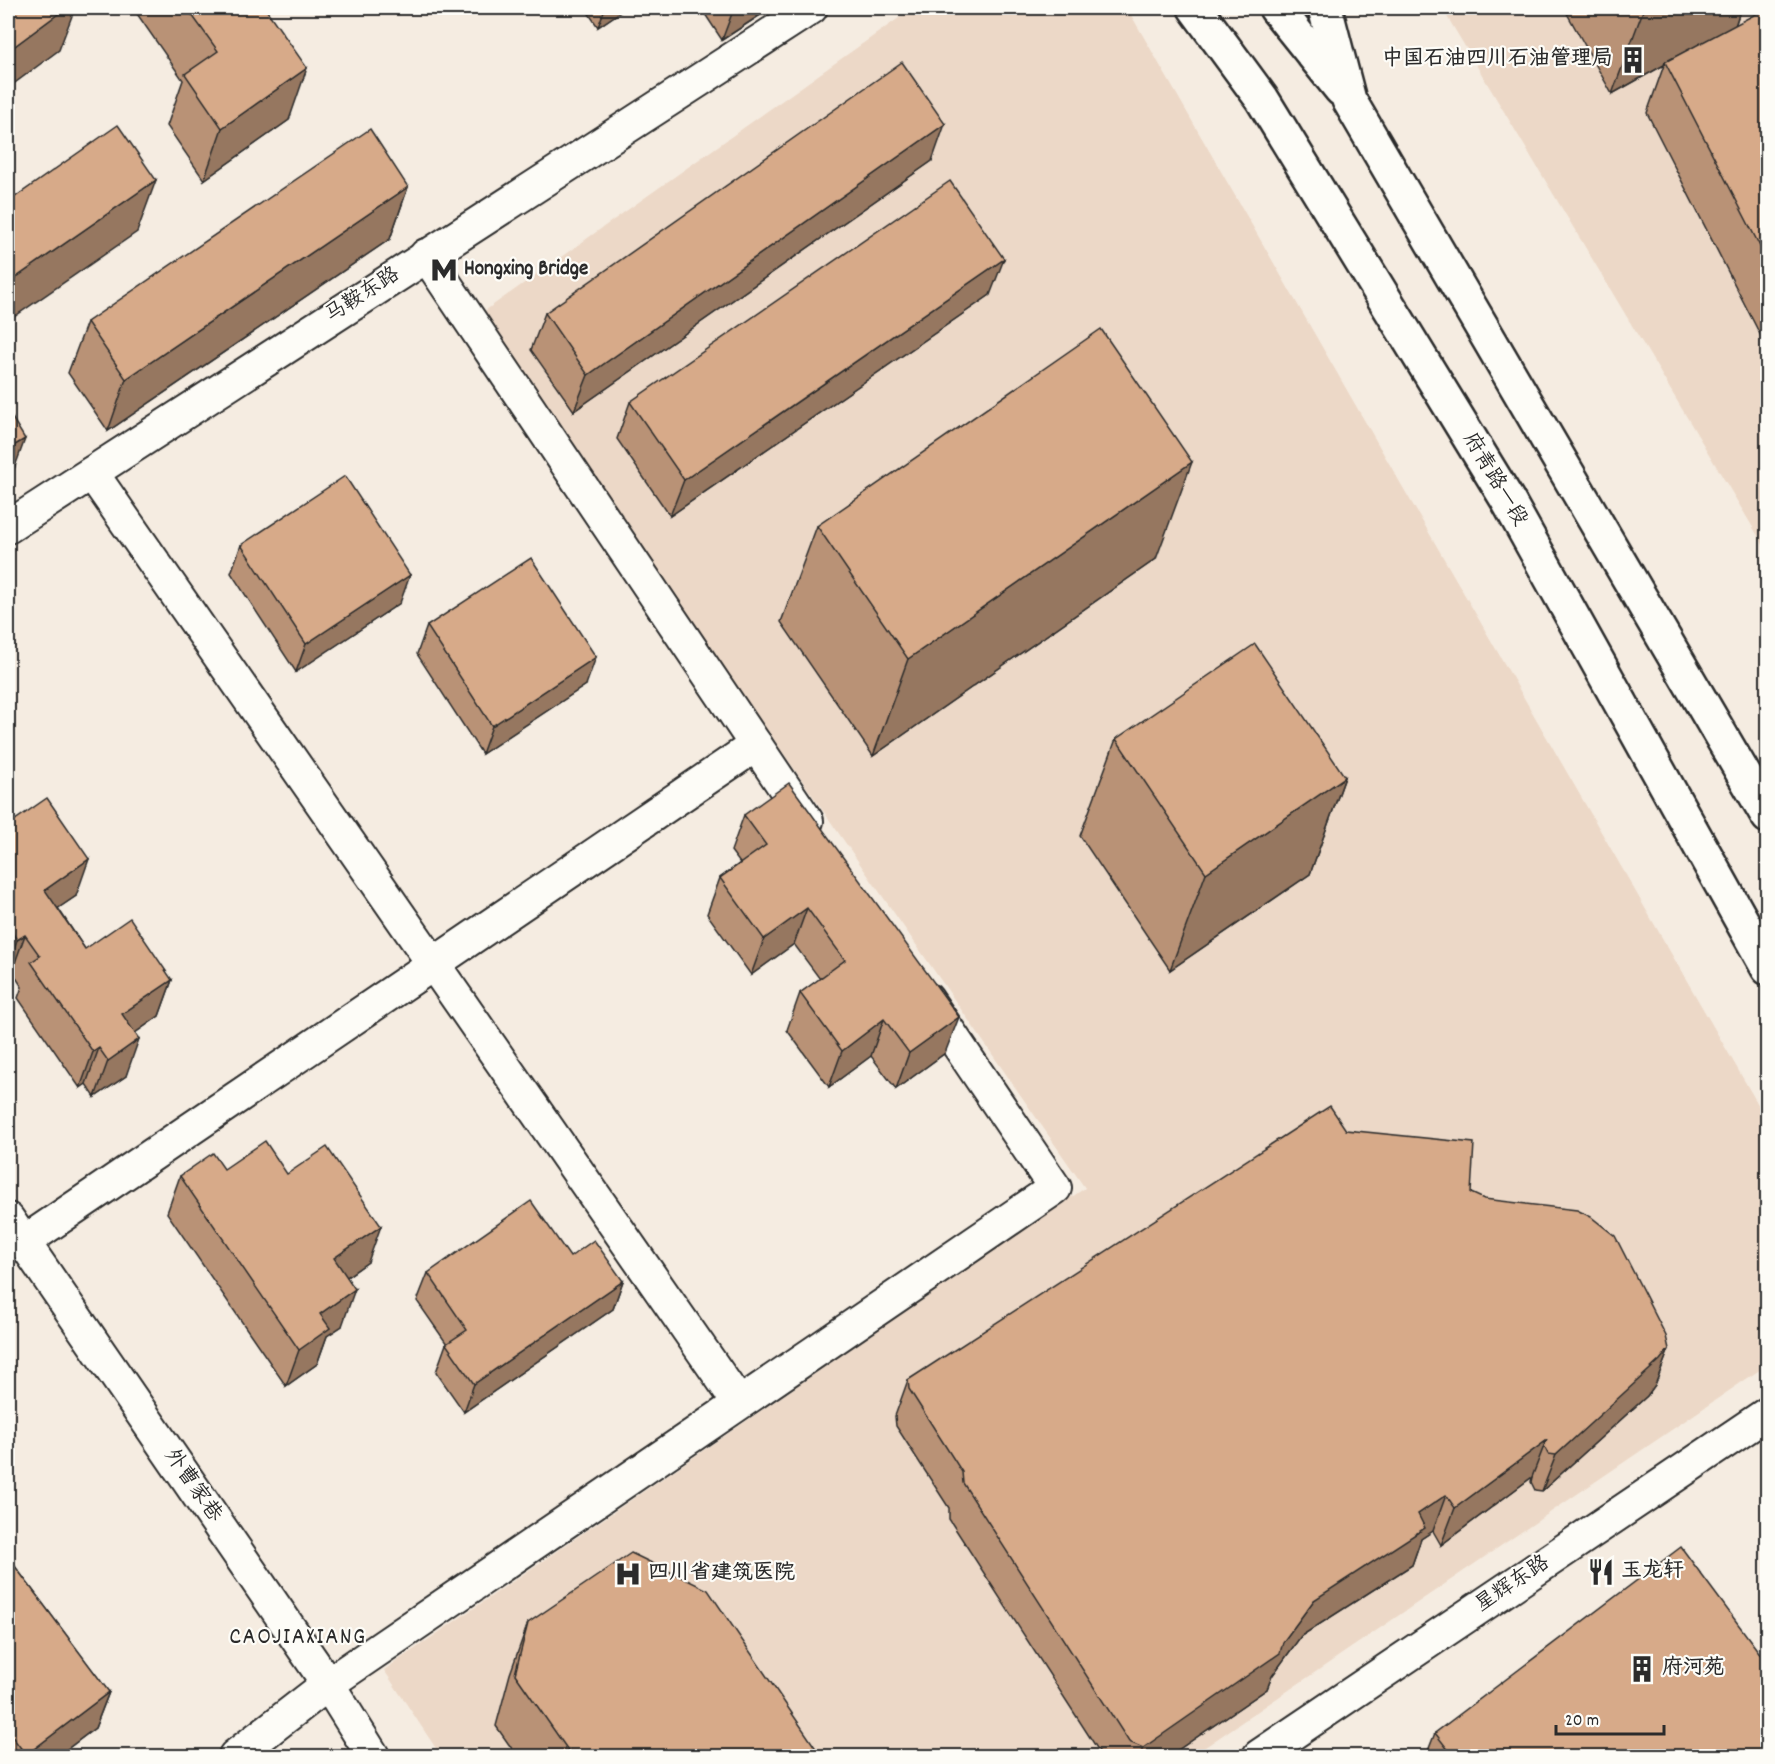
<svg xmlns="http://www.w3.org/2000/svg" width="1775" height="1764" font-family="Dekko,'LXGW WenKai TC',sans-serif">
	<rect width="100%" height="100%" fill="#f5ece1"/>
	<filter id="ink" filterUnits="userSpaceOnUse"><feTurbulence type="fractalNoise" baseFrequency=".0167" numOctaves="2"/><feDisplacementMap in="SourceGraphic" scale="12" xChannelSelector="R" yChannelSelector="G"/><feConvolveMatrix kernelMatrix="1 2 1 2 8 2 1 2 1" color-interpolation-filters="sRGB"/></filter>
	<g filter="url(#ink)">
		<g fill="#ecd8c7">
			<path d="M913,8H1127L1767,1120V1365L1192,1756H441L384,1670L1085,1188L479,315Z"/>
			<path d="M1442,8H1767V551Z"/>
		</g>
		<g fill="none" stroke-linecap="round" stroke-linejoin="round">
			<defs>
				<g id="street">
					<path d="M426,255L807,821"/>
					<path d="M92,473L738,1402"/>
					<path d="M8,527L811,8"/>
					<path d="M8,1219L328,1684L373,1756"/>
					<path d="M24,1242L756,745"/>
					<path d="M235,1756L328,1684L1055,1188L927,999"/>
					<path d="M1259,1756L1768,1413"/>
				</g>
				<g id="primary">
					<path d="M1195,8L1262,99L1507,499L1768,968"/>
					<path d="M1276,8L1341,89"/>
					<path d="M1325,8L1349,100L1768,816"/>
				</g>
			</defs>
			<use href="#street" stroke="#2b2b2b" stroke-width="36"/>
			<use href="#primary" stroke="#2b2b2b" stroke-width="38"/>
			<use href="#street" stroke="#fdfcf7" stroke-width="32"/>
			<use href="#primary" stroke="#fdfcf7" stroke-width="33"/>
		</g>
		<g fill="#b99276" stroke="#2b2b2b" stroke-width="1.5">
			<path d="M133,8H265L289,120L204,180L167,126L183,80Z"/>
			<path d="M585,8H626L598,27Z"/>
			<path d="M701,8H771L722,40Z"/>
			<path d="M1564,8H1741L1735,26L1767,8V348L1647,113L1664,65L1612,94Z"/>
			<path d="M932,161L574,411L531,350L545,313Z"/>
			<path d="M408,187L390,239L108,431L68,373L87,322Z"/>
			<path d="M990,295L670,516L617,439L630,402Z"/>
			<path d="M817,526L1156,559L873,756L781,622Z"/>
			<path d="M241,545L400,603L296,672L231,573Z"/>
			<path d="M427,626L586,685L482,754L417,654Z"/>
			<path d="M1116,739L1345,777L1310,874L1170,970L1080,836Z"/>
			<path d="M744,815L945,1053L896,1089L871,1056L829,1087L787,1030L800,993L820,979L794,944L751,975L707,914L720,878L740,863L731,851Z"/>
			<path d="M8,825L76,896L58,908L85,949L172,980L159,1016L135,1033L126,1076L95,1097L86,1084L80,1088L18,998L22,987L12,971L8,974Z"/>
			<path d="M1346,1130L1471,1193L1669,1349L1655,1385L1647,1396L1542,1491L1535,1490L1531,1482L1532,1477L1441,1545L1433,1531L1421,1539L1412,1565L1301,1636L1272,1676L1267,1689L1169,1756H1102L949,1519V1508L896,1426L895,1416L908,1380Z"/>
			<path d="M224,1169L287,1174L368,1262L347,1277L342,1326L327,1336L317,1364L286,1386L167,1213L180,1176Z"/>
			<path d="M570,1257L623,1281L613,1309L464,1412L436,1372L446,1344H447L417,1301L428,1273Z"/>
			<path d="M8,1557L109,1692L95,1728L58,1756H8Z"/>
			<path d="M528,1623L821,1756H517L496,1726L510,1674Z"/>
			<path d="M1435,1733L1767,1756H1426Z"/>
		</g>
		<g fill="#967760" stroke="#2b2b2b" stroke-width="1.5">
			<path d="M66,8H75L59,50L8,88V51Z"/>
			<path d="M605,8H626L598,27Z"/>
			<path d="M734,8H771L722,40Z"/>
			<path d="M1644,8H1741L1735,26L1665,62L1664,65L1612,94Z"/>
			<path d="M307,68L289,120L204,180L222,128Z"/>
			<path d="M945,124L932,161L574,411L588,375Z"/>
			<path d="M156,180L137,232L8,321V283Z"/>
			<path d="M408,187L390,239L108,431L126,379Z"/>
			<path d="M1004,259L990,295L670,516L684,480Z"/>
			<path d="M25,439L8,486V449Z"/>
			<path d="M1192,462L1156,559L873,756L908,659Z"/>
			<path d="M410,575L400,603L296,672L306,644Z"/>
			<path d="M596,657L586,685L482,754L492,726Z"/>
			<path d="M1345,777L1310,874L1170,970L1206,873Z"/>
			<path d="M89,859L76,896L32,926L45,890Z"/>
			<path d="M807,908L794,944L751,975L764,939Z"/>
			<path d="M25,935L12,971L8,974V966L17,940Z"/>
			<path d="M172,980L159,1016L109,1051L122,1014Z"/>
			<path d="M959,1017L945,1053L896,1089L909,1053Z"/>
			<path d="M884,1019L871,1056L829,1087L842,1051Z"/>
			<path d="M139,1039L126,1076L95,1097L108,1061Z"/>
			<path d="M99,1048L86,1084L80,1088L93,1052Z"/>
			<path d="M381,1226L368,1262L321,1295L334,1258Z"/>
			<path d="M623,1281L613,1309L464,1412L474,1384Z"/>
			<path d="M355,1289L342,1326L327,1336L317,1364L286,1386L299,1350L320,1314Z"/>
			<path d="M1669,1349L1655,1385L1647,1396L1542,1491L1556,1455Z"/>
			<path d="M1547,1440L1544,1446L1532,1477L1441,1545L1455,1508Z"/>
			<path d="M1446,1495L1433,1531L1421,1539L1412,1565L1301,1636L1272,1676L1267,1689L1169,1756H1139L1143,1748L1283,1642L1314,1600L1418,1514Z"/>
			<path d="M109,1692L95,1728L58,1756H25L26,1755Z"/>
		</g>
		<g fill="#d7aa89" stroke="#2b2b2b" stroke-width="1.5">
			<path d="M8,8H66L8,51Z"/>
			<path d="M187,8H265L307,68L222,128L185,74L218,51Z"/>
			<path d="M1767,8V260L1665,62Z"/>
			<path d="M902,62L945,124L588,375L545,313Z"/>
			<path d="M118,125L156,180L8,283V202Z"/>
			<path d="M370,129L408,187L126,379L87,322Z"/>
			<path d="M950,181L1004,259L684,480L630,402Z"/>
			<path d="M1101,329L1192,462L908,659L817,526Z"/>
			<path d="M8,411L25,439L8,449Z"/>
			<path d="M345,476L410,575L306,644L241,545Z"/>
			<path d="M531,558L596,657L492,726L427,626Z"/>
			<path d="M1255,644L1345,777L1206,873L1116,739Z"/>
			<path d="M789,783L959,1017L909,1053L884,1019L842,1051L800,993L845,960L807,908L764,939L720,878L766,845L744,815Z"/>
			<path d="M47,798L89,859L45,890L85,949L130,918L172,980L122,1014L139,1039L108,1061L99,1048L93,1052L31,962L40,956L25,935L17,940L8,926V825Z"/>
			<path d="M1330,1106L1346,1130L1474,1143L1471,1193L1484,1199L1577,1210L1591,1217L1615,1236L1666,1336L1669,1349L1660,1360L1556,1455L1548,1454L1544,1446L1547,1440L1455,1508L1446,1495L1418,1514L1425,1528L1314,1600L1283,1642L1280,1653L1143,1748L1129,1742L963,1483L962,1472L909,1389L908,1380Z"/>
			<path d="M265,1141L287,1174L327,1147L381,1226L334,1258L355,1289L320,1314L330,1328L299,1350L180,1176L213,1153L224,1169Z"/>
			<path d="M531,1201L570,1257L594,1240L623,1281L474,1384L446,1344L467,1330L428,1273Z"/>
			<path d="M1681,1547L1767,1663V1756H1453L1435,1733Z"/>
			<path d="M631,1553L708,1590L821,1756H572L515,1674L528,1623Z"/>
			<path d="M8,1557L109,1692L26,1755L8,1731Z"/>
		</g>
	</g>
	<defs>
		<symbol id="building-bare" viewBox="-9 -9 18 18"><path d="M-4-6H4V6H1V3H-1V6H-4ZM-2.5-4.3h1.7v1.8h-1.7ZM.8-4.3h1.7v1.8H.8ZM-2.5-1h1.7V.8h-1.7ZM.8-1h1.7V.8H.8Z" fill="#2b2b2b" stroke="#fdfcf7" stroke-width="2.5" paint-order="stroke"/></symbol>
		<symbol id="metro-bare" viewBox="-9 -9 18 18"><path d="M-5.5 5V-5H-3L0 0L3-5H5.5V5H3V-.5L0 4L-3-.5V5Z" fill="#2b2b2b" stroke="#fdfcf7" stroke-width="2.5" paint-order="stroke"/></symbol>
		<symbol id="restaurant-bare" viewBox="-9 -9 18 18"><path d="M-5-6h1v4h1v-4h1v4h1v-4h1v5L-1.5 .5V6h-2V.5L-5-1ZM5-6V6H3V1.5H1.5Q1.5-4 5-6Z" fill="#2b2b2b" stroke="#fdfcf7" stroke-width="2.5" paint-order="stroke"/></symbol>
		<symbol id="hospital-bare" viewBox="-9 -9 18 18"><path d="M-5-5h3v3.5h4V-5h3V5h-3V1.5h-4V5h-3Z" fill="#2b2b2b" stroke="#fdfcf7" stroke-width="2.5" paint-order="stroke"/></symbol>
	</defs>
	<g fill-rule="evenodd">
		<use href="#building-bare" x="1614" y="41" width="38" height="38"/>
		<use href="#metro-bare" x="425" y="251" width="38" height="38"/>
		<use href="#restaurant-bare" x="1582" y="1553" width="38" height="38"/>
		<use href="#hospital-bare" x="609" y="1555" width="38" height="38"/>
		<use href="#building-bare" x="1623" y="1650" width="38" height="38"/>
	</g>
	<g text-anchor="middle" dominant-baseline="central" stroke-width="4.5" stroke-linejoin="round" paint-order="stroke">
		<g font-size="21" font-weight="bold" fill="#2b2b2b" stroke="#fdfcf7" text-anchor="start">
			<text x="1613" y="60" text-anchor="end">中国石油四川石油管理局</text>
			<text x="464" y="270">Hongxing Bridge</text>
			<text x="1621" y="1572">玉龙轩</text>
			<text x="648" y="1574">四川省建筑医院</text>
			<text x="1662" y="1669">府河苑</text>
		</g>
		<g font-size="21" fill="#2b2b2b" stroke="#fdfcf7">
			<text transform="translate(363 296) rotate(-33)">马鞍东路</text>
			<text transform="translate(1494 480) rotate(59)">府青路一段</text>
			<text transform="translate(192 1486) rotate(55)">外曹家巷</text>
			<text transform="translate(1513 1585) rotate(-34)">星辉东路</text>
		</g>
		<g font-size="24" letter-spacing="1.5" fill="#2b2b2b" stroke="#fdfcf7">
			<text x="298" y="1638">CAOJIAXIANG</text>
		</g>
	</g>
	<rect width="1775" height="1764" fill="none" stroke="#fdfcf7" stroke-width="30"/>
	<rect x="15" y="15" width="1745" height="1734" fill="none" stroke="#2b2b2b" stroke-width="2" filter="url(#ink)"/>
	<path d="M1556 1725v9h108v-9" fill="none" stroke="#2b2b2b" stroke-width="3"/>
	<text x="1565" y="1725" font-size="18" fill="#2b2b2b" stroke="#fdfcf7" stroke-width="4.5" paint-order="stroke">20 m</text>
</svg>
